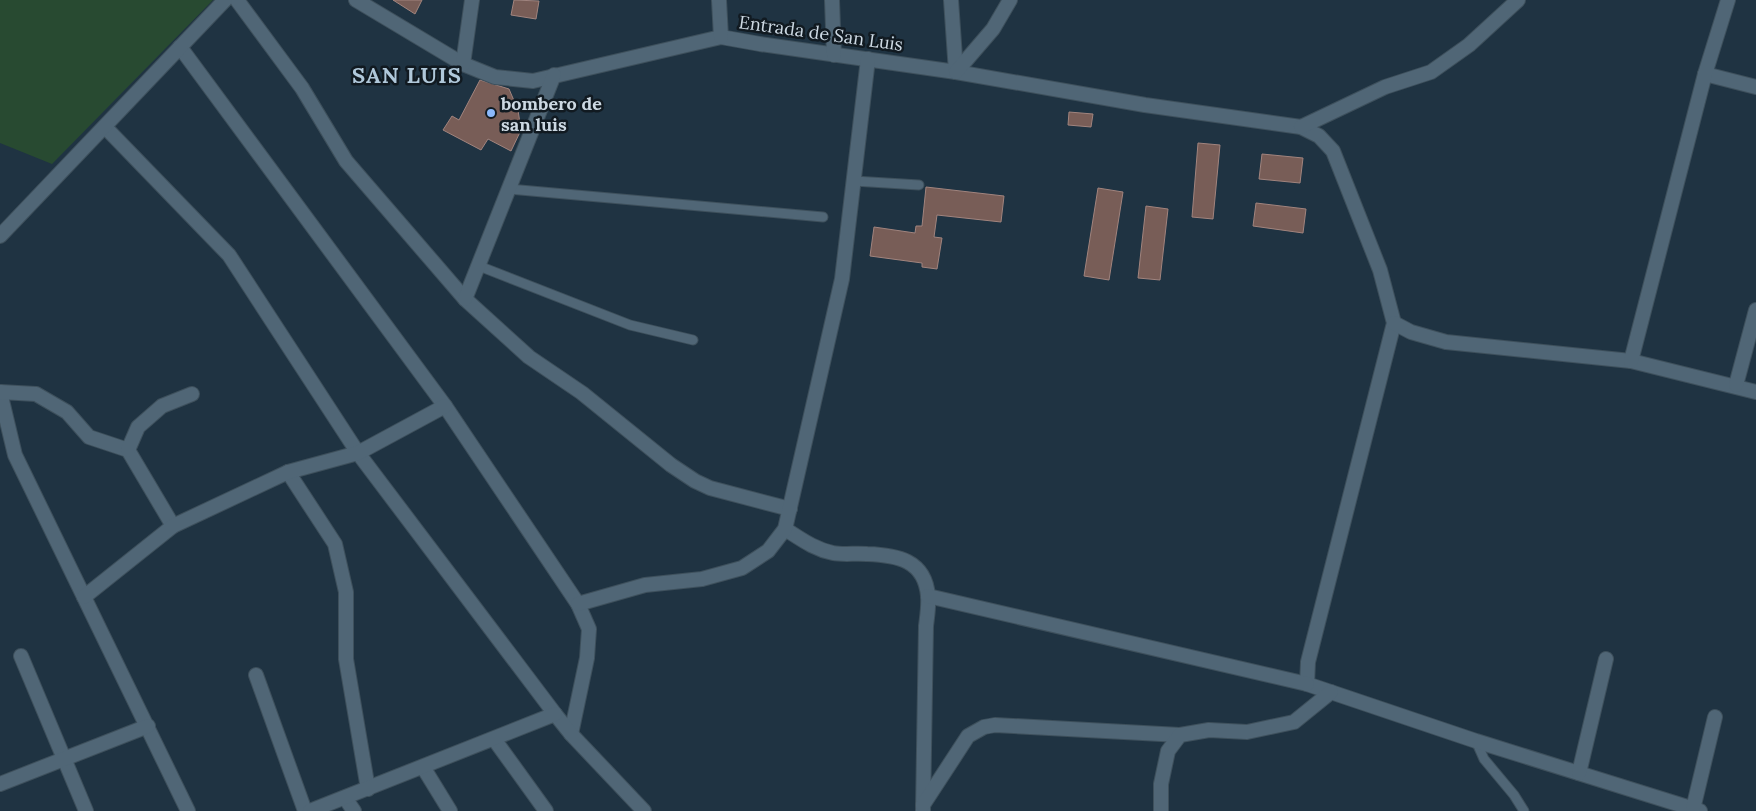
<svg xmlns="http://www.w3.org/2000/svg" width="1756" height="811" font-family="Lora,serif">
	<rect width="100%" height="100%" fill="#1f3342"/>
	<path fill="#284a31" d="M0,0H213L52,164L0,143Z"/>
	<g fill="#785d57" stroke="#a1847e">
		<path d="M393,0H422L415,14Z"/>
		<path d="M514,0L539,1L536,19L511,15Z"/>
		<path d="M480,80L509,89L518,110L521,130L511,151L488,139L481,150L443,130L452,116L459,120Z"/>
		<path d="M1069,112L1093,114L1091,127L1068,125Z"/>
		<path d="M1198,143L1220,145L1213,219L1192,217Z"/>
		<path d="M1262,154L1303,158L1300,183L1259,179Z"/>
		<path d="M926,187L1004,196L1001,222L937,215L934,237L942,238L937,269L922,267V263L870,256L874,227L915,233L916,226H922Z"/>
		<path d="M1098,188L1123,192L1109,280L1084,276Z"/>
		<path d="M1256,203L1306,209L1303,233L1253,226Z"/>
		<path d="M1146,206L1168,209L1160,280L1138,278Z"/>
	</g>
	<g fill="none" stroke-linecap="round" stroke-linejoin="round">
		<defs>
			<g id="service">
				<path d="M854,181L919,185"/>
				<path d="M509,189L823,217"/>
				<path d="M479,266L630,325L693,340"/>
				<path d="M1476,741L1484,759L1514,795L1524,811"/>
			</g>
			<g id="minor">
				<path d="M237,0L302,88L346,161L465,299L529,357L582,393L671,465L695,481L710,488L790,509"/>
				<path d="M356,0L463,64L495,77L533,81L721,37L760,44L956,72L1145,105L1301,127L1319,136L1333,151L1380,270L1394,323L1308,662L1307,684L1476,741L1700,811"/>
				<path d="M719,0L721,37"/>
				<path d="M832,0L834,55"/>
				<path d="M951,0L956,72"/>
				<path d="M180,47L445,406L578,604L589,629L587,658L571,734"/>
				<path d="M463,64L472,0"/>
				<path d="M956,72L993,29L1010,0"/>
				<path d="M1705,74L1756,87"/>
				<path d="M105,127L229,255L358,453L555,714L571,734L644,811"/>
				<path d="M1301,127L1385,87L1431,72L1469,45L1518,0"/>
				<path d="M0,236L225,0"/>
				<path d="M465,299L554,75"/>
				<path d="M1394,323L1411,332L1446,342L1631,361L1756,392"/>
				<path d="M1631,361L1705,74L1728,0"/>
				<path d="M1736,385L1756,310"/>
				<path d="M0,392L15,455L188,811"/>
				<path d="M0,392L36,394L67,412L89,437L128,450L173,526"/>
				<path d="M128,450L138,427L162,406L192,394"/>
				<path d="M288,472L335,544L346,592V659L368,789"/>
				<path d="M785,529C801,539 814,549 833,553C843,555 856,553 867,554C897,555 925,560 928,596C929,606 927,617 926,626L923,811"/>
				<path d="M928,596L1307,684"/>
				<path d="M84,597L173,526L288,472L358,453L445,406"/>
				<path d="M578,604L645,585L702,579L742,568L768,551L785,529L842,279L868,59"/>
				<path d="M21,656L86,811"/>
				<path d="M256,675L305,811"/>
				<path d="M494,739L546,811"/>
				<path d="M423,767L450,811"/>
				<path d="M1579,773L1606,659"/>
				<path d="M0,784L148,726"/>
				<path d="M345,798L354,811"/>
				<path d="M923,805L968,736L984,727L995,725L1180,735"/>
				<path d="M1693,809L1715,717"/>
				<path d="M310,811L555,714"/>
				<path d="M1161,811V784L1168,751L1180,735L1209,730L1247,732L1294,722L1331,692"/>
			</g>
		</defs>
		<use href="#service" stroke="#3e505c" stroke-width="11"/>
		<use href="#minor" stroke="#3e505c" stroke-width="16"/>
		<use href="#service" stroke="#506676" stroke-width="9"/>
		<use href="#minor" stroke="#506676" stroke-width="14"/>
	</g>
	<circle fill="#8bb9fc" stroke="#111a21" stroke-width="2" cx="491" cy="113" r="5"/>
	<g text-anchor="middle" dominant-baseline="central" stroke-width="5" stroke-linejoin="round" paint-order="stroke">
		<g font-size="18" fill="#cdd9e3" stroke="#111a21">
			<text transform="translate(821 33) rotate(8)">Entrada de San Luis</text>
		</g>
		<g font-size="18" font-weight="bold" fill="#cdd9e3" stroke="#111a21" text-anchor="start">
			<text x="501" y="103">bombero de<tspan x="501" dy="21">san luis</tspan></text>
		</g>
		<g font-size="22" font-weight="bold" letter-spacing="1" fill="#b0c8da" stroke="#111a21">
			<text x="407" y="75">SAN LUIS</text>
		</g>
	</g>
</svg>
